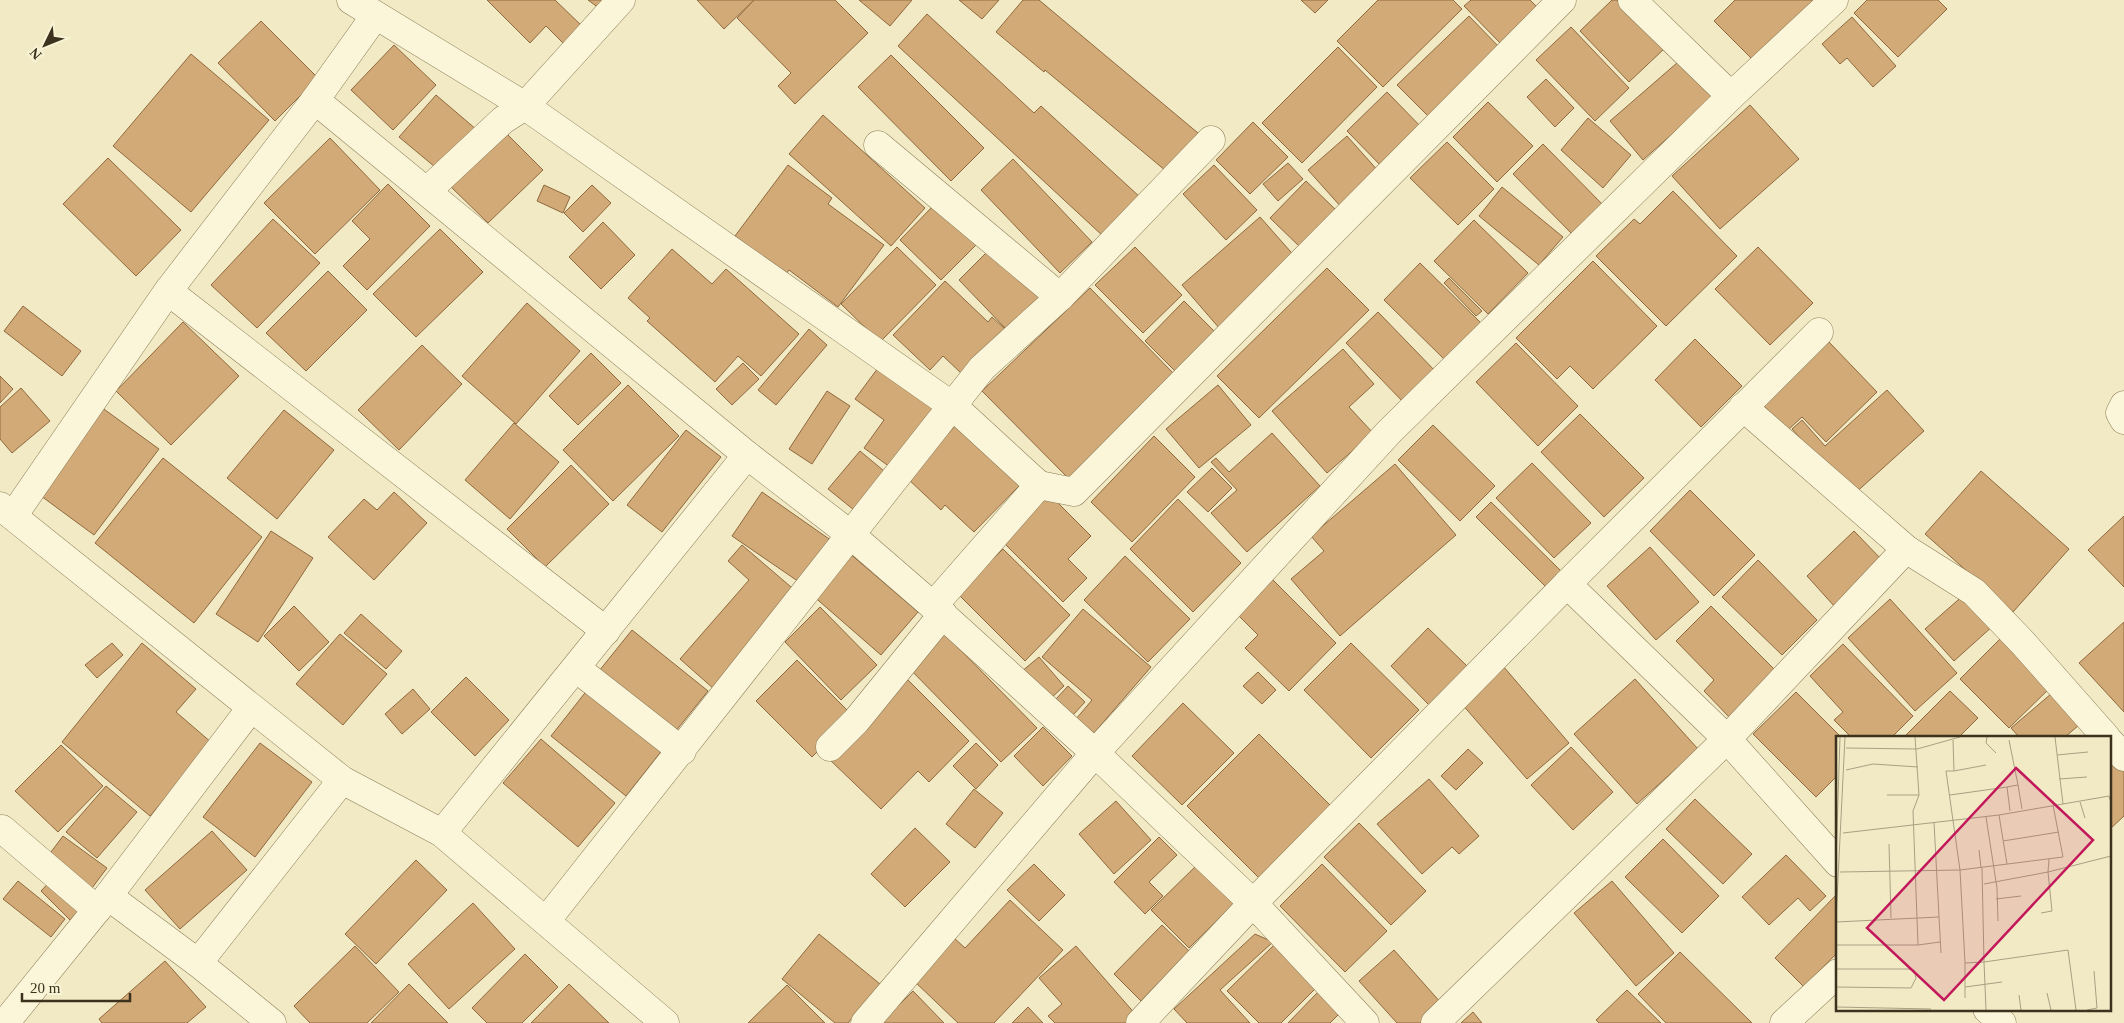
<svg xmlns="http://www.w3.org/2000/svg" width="2124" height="1023" font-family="'Times New Roman',serif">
	<rect width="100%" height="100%" fill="#f1eac5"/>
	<g fill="#d2aa78" stroke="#8f693d">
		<path d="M487,0H555L583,27L565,45L546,26L530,43Z"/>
		<path d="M588,0H611L603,11Z"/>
		<path d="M697,0H754L724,29Z"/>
		<path d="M754,0H835L868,33L795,104L778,86L791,73L737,18Z"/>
		<path d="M859,0H912L890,26Z"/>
		<path d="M959,0H999L982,19Z"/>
		<path d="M1023,0H1039L1198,133L1166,171L1045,70L1044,72L996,32Z"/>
		<path d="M1301,0H1328L1315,13Z"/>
		<path d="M1378,0H1453L1462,9L1383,87L1337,41Z"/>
		<path d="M1471,0H1530L1538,8L1501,44L1464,6Z"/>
		<path d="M1612,0H1617L1664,49L1629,82L1580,31Z"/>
		<path d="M1735,0H1820L1757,64L1714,21Z"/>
		<path d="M1867,0H1938L1947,9L1898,57L1854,13Z"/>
		<path d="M927,14L1034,113L1041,106L1141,198L1104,237L898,46Z"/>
		<path d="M1469,16L1502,50L1431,119L1397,85Z"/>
		<path d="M1852,17L1896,66L1873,87L1847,58L1840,64L1822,44Z"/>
		<path d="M261,21L318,78L275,121L218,63Z"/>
		<path d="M1571,27L1629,88L1595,121L1536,60Z"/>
		<path d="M394,45L436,85L393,130L351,90Z"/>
		<path d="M1338,47L1377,87L1302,163L1262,123Z"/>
		<path d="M191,54L269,120L191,212L113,146Z"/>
		<path d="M891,55L984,148L951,181L858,87Z"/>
		<path d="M1685,56L1718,93L1643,160L1610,121Z"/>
		<path d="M1546,79L1574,108L1555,127L1527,97Z"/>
		<path d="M1387,92L1425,131L1385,170L1347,131Z"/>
		<path d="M436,95L477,130L441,172L399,137Z"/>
		<path d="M1488,102L1533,146L1497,182L1453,137Z"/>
		<path d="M1750,105L1799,159L1720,229L1672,176Z"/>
		<path d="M823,115L925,208L891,246L789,154Z"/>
		<path d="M1588,118L1631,155L1603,188L1561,150Z"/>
		<path d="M1253,122L1288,157L1250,194L1216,160Z"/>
		<path d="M501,128L543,170L488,223L447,183Z"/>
		<path d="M1347,136L1380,173L1342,208L1308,170Z"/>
		<path d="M330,138L380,190L315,254L264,203Z"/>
		<path d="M1447,142L1494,189L1458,225L1410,178Z"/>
		<path d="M1543,144L1606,208L1576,238L1513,174Z"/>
		<path d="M108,158L181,230L136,276L63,204Z"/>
		<path d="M1013,159L1092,242L1060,273L981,190Z"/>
		<path d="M1288,163L1303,179L1278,201L1263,184Z"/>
		<path d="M788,165L832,198L828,204L884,245L838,307L789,270L786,274L735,236Z"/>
		<path d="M1214,165L1257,210L1226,240L1183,194Z"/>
		<path d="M1306,181L1336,210L1300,247L1270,218Z"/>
		<path d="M388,184L430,226L367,290L343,266L370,239L352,221Z"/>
		<path d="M544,185L570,197L563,213L537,201Z"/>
		<path d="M592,185L611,203L583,232L564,213Z"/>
		<path d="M1502,187L1563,237L1539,265L1479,216Z"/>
		<path d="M1673,191L1737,256L1666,326L1596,256L1634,219L1640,224Z"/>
		<path d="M935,204L977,244L941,280L900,240Z"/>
		<path d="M1260,217L1298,260L1220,329L1182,285Z"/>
		<path d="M273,219L320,263L257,328L211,285Z"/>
		<path d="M1474,220L1528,273L1488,314L1434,261Z"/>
		<path d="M603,222L635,255L601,289L569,257Z"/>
		<path d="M440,229L483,272L416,337L373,294Z"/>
		<path d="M993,246L1041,295L1006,329L959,280Z"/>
		<path d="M897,247L936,285L880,342L841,304Z"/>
		<path d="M1135,247L1182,295L1143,333L1095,285Z"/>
		<path d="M1758,247L1813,303L1770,345L1715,289Z"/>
		<path d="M672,249L712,284L726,269L799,334L761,376L738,356L715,382L647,321L650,318L628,298Z"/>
		<path d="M1593,261L1657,326L1593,389L1570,366L1557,379L1516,338Z"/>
		<path d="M1420,263L1481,323L1445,360L1384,300Z"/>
		<path d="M1327,268L1369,310L1259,418L1217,376Z"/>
		<path d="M328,271L367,310L306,371L266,333Z"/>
		<path d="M1449,278L1482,311L1476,316L1444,283Z"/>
		<path d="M945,281L988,322L992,317L1005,329L962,374L943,356L930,370L893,335Z"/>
		<path d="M1090,288L1177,377L1071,481L982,391Z"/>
		<path d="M1184,301L1214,331L1175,371L1145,341Z"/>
		<path d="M527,303L580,351L516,424L462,376Z"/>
		<path d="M23,306L81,351L62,376L4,331Z"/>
		<path d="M1378,312L1440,376L1408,407L1346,343Z"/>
		<path d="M183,322L239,376L171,445L116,391Z"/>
		<path d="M809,329L827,345L776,405L758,390Z"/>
		<path d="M1695,339L1742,386L1701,427L1655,380Z"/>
		<path d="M1829,342L1877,392L1826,442L1802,417L1788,430L1764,406Z"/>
		<path d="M1516,343L1578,406L1538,446L1476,382Z"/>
		<path d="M422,345L462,384L399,450L358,410Z"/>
		<path d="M1343,349L1374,384L1349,407L1373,433L1327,473L1272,411Z"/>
		<path d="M591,353L621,383L578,425L549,396Z"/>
		<path d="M743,363L759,379L732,405L716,389Z"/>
		<path d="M878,368L938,411L894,470L864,448L884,420L855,399Z"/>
		<path d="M0,376L13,389L0,403Z"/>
		<path d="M628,385L679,436L613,501L563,450Z"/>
		<path d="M1218,385L1251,425L1199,468L1166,429Z"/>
		<path d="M21,388L50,421L12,453L0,439V407Z"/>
		<path d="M1887,390L1924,431L1852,496L1792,429L1802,420L1825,446Z"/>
		<path d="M827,391L850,406L812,464L789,449Z"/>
		<path d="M101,407L159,449L94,535L37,493Z"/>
		<path d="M284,410L334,450L277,519L227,478Z"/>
		<path d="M1580,414L1644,478L1604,517L1541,452Z"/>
		<path d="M514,423L559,462L510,519L465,480Z"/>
		<path d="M956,425L1020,485L974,532L945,505L941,510L907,478Z"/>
		<path d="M1433,425L1495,486L1460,521L1398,460Z"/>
		<path d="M686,430L721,457L662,532L627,505Z"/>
		<path d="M1272,433L1320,486L1247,552L1211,513L1237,490L1211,462L1216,458L1229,472Z"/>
		<path d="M1154,436L1195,477L1132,542L1091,502Z"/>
		<path d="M860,451L890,476L859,514L828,489Z"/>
		<path d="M163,458L262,537L194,623L95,543Z"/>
		<path d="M1532,463L1591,523L1554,558L1496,498Z"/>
		<path d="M1395,464L1456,535L1340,636L1291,579L1324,551L1311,536Z"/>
		<path d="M571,465L609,504L545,567L507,529Z"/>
		<path d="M1212,468L1232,488L1208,512L1187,492Z"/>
		<path d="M1981,471L2069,549L2013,612L1925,534Z"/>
		<path d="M1690,490L1755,555L1714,596L1650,531Z"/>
		<path d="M394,492L427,523L374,580L328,537L364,499L377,510Z"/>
		<path d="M762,492L832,541L802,584L732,536Z"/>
		<path d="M1050,495L1091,536L1068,559L1087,578L1063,602L1003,542Z"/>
		<path d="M1178,499L1241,563L1193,612L1130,549Z"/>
		<path d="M1491,502L1561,571L1546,587L1476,517Z"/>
		<path d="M2124,516V587L2088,550Z"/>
		<path d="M271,531L313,558L258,642L216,614Z"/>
		<path d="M1854,531L1883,561L1835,607L1807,576Z"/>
		<path d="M742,545L798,593L714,689L680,659L749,580L728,561Z"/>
		<path d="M1650,547L1699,602L1656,640L1607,586Z"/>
		<path d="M1003,549L1070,615L1025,661L958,594Z"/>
		<path d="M848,552L918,612L881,655L811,594Z"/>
		<path d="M1125,556L1190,619L1148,662L1084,600Z"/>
		<path d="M1758,560L1817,620L1782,655L1722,597Z"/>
		<path d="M1272,579L1336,643L1289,691L1245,648L1258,635L1237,614Z"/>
		<path d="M1966,593L1994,625L1954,661L1925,629Z"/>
		<path d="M1890,599L1957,673L1915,711L1848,638Z"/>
		<path d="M294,606L329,642L299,671L264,636Z"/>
		<path d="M1711,606L1778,673L1732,720L1704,691L1714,680L1676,641Z"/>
		<path d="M820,607L877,665L841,700L785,642Z"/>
		<path d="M1083,609L1151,667L1094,733L1076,719L1092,700L1042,657Z"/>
		<path d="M361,614L402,651L386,669L344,633Z"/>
		<path d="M2124,622V712L2079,663Z"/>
		<path d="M1428,628L1467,666L1429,705L1391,666Z"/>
		<path d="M632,630L708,691L671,737L595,676Z"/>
		<path d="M941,630L1037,728L1001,762L906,665Z"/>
		<path d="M340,634L387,674L343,725L296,684Z"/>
		<path d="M2005,634L2054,684L2009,728L1960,679Z"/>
		<path d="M112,643L123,655L97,678L85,665Z"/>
		<path d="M142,643L196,689L176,712L212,743L150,816L62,742Z"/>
		<path d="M1351,643L1419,710L1371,758L1304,690Z"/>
		<path d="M1843,644L1913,716L1892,737H1851L1834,720L1843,712L1810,676Z"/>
		<path d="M1039,657L1064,686L1047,702L1021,672Z"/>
		<path d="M797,660L853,716L812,757L756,701Z"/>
		<path d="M1503,666L1569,743L1527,779L1461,703Z"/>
		<path d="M1258,672L1276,690L1262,704L1243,686Z"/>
		<path d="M466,677L509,720L475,756L431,712Z"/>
		<path d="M905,677L969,741L929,782L918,771L881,809L827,757Z"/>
		<path d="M1635,679L1698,749L1637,804L1574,734Z"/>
		<path d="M592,684L667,744L626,796L551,736Z"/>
		<path d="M1068,686L1085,702L1073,715L1056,699Z"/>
		<path d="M2058,688L2086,719L2065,737H2019L2011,728Z"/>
		<path d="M413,689L430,709L402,734L385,714Z"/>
		<path d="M1950,691L1978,718L1959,737H1904Z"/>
		<path d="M1796,692L1841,737H1838V775L1816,797L1753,734Z"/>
		<path d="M1183,703L1234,753L1182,805L1132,756Z"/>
		<path d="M1043,727L1072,756L1043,786L1014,756Z"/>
		<path d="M1259,734L1332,807L1260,879L1187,806Z"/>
		<path d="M541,739L615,803L578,847L503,783Z"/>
		<path d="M260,743L312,782L255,857L203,817Z"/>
		<path d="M976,743L998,765L976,789L953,766Z"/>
		<path d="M61,745L103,786L58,832L15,791Z"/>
		<path d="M1571,747L1613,792L1573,830L1531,785Z"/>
		<path d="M1468,749L1483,763L1456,790L1441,776Z"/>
		<path d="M2110,761L2124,767V816L2110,829Z"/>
		<path d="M1429,779L1479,836L1459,854L1452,847L1422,874L1377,824Z"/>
		<path d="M106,786L137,812L97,858L66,832Z"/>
		<path d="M974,789L1003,813L975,848L946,824Z"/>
		<path d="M1695,799L1752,854L1723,884L1666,829Z"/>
		<path d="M1116,801L1151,840L1114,874L1079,834Z"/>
		<path d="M1359,823L1426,891L1391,925L1324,857Z"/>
		<path d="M915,828L950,862L905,907L871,874Z"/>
		<path d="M212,831L247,870L180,929L145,890Z"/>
		<path d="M63,836L107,868L92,888L48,856Z"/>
		<path d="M1159,837L1177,855L1149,882L1163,896L1145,914L1114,882Z"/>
		<path d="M1663,839L1719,896L1682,933L1625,877Z"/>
		<path d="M1786,855L1826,896L1810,911L1798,898L1769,925L1742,897Z"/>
		<path d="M416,860L447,890L376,964L345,934Z"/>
		<path d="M1200,862L1238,900L1189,948L1151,910Z"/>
		<path d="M1034,864L1065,895L1039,921L1007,890Z"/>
		<path d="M1322,864L1387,931L1345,972L1280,906Z"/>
		<path d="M55,876L84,905L70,920L41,891Z"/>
		<path d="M18,881L65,919L51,937L3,899Z"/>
		<path d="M1612,881L1674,953L1636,986L1574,913Z"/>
		<path d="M1838,893V952L1804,987L1775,958Z"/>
		<path d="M1010,900L1063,950L994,1023H958L913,980L953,937L965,948Z"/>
		<path d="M473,903L515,949L449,1009L408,964Z"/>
		<path d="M1162,925L1189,951L1141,1001L1114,974Z"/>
		<path d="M819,934L880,984L848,1023H835L782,979Z"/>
		<path d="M1255,934L1273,942L1220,990L1250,1023H1187L1174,1009Z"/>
		<path d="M1275,944L1317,987L1281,1023H1259L1227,991Z"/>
		<path d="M355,946L399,992L367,1023H310L294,1006Z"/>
		<path d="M1076,946L1137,1016L1128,1023H1055L1048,1016L1062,1004L1039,978Z"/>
		<path d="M1394,950L1442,1004L1421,1023H1397L1359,981Z"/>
		<path d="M1680,952L1752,1023H1666L1638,994Z"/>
		<path d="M525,954L558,987L522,1023H487L472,1008Z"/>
		<path d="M165,961L206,1007L187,1023H102L99,1019Z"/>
		<path d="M409,984L448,1023H371Z"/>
		<path d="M569,984L609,1023H531Z"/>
		<path d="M787,985L825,1023H748Z"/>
		<path d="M1627,990L1661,1023H1599L1596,1020Z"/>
		<path d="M913,991L944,1023H881Z"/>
		<path d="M1318,992L1340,1013L1330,1023H1288Z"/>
		<path d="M1028,1007L1043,1023H1012Z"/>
		<path d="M1473,1012L1482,1023H1461Z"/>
	</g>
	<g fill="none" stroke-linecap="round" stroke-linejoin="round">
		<defs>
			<g id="street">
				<path d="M351,0L525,106L503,120L428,190"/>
				<path d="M621,0L525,106L954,407L1039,485"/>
				<path d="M1731,96L1834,0"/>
				<path d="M315,100L375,16"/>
				<path d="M878,145L1060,297"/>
				<path d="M168,291L606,631"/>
				<path d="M2124,405L2120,413L2124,420"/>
				<path d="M0,506L342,780L442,833L665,1023"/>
				<path d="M13,516L168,291L315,100L747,455L851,535L933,606L1095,753L1253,903L1365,1023"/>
				<path d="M1906,549L1974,592L2023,643L2106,737"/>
				<path d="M1567,584L1819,332"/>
				<path d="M933,606L1039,485L1074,492L1562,0"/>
				<path d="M576,668L682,751"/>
				<path d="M2110,742L2124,757"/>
				<path d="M830,747L856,721L943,614"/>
				<path d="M2,829L97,910"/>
				<path d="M442,833L747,455"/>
				<path d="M546,921L982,368L1060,297L1211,140"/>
				<path d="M198,963L108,896L251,708"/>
				<path d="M1987,1009L2002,1023"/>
				<path d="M5,1023L108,896"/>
				<path d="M272,1023L198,963L342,780"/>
				<path d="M865,1023L1095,753L1389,432L1731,96L1632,0"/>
				<path d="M1140,1023L1253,903L1567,584L1727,739L1838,863"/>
				<path d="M1435,1023L1727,739L1906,549L1743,407"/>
				<path d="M1784,1023L1838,973"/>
			</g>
		</defs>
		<use href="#street" stroke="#8e7d59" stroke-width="29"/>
		<use href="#street" stroke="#fbf6d9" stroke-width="28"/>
	</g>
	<g transform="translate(1836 736)">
		<rect width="275" height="275" fill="#f1eac5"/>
		<path fill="none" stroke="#a9a082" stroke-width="1" d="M79,1L83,59L77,75L82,209L104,206M151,1L150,7L160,17M117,4L118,35H110L124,134L129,227L148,226L146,132M173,4L182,49M10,12L81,13L124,1M221,19L252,16M10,34L37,28L82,31M118,35L150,29M223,43L251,41M171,51L182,49L186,73M51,59H83M114,59L171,51L174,75M244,66L249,82M227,68L273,60L275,67M163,79L171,128M150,81L161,152L162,185M7,97L163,79L227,68L219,1M167,105L223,96M53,108L55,182M143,114L145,132M213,123L212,136L275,120M0,125L4,1M4,136L124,134L227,121L217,69M148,148L212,136L216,175L205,177M160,163L185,160M103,181L105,217M0,183L9,1M0,186L103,181L98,86M0,209H82M129,227V262M0,233H72L78,234L80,242L75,252L0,251M129,251L166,246M211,257L215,274M183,259L185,274M0,271L95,273M150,274L148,226L232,214L240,274M251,274L261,272L258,235"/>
		<path fill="#c2185b" fill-opacity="0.15" stroke="#c2185b" stroke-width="2.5" d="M180,32L257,104L108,264L31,192Z"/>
		<rect width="275" height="275" fill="none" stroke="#3d321e" stroke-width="2.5"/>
	</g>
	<g transform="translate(45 45) rotate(227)" stroke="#f8f3d5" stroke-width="4" paint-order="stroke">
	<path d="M0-4L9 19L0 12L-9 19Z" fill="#3d321e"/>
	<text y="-8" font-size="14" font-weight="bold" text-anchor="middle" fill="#3d321e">N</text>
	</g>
	<path d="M22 993v8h108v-8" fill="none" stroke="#3d321e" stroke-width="2.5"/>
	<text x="30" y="993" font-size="15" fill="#3d321e" stroke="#f8f3d5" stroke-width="4" paint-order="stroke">20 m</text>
</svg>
